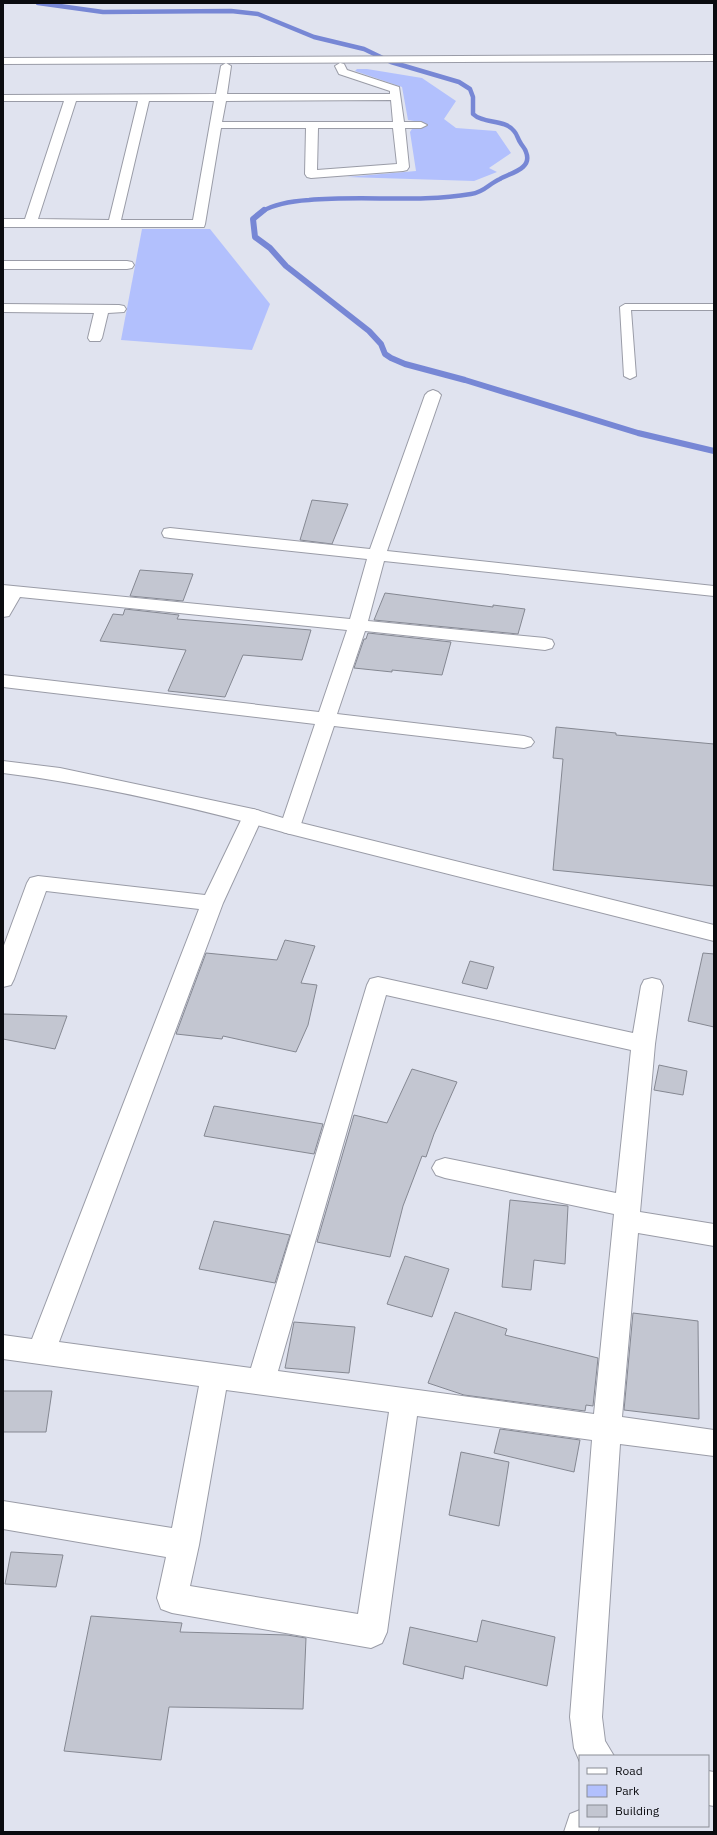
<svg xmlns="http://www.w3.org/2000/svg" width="717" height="1835" font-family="'IBM Plex Sans',sans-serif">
	<rect width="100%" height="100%" fill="#e0e3ef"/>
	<g fill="#b2c0fd">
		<path d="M357,69H367L422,78L456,101L444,119L456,128L496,131L511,153L489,168L497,172L474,181L347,177L416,171L410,132L412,129H422L420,122L408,120L402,87L355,71Z"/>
		<path d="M142,229H210L270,304L252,350L121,340Z"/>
	</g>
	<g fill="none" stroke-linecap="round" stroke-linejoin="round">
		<path stroke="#7787d5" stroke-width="4.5" d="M38,3L103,12L231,11L258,14L314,37L364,49L391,62L459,82L470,89L473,97V114C483,124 505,119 514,131C517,134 518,139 520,142C522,146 525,148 526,152C533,169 510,173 500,179C488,184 485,192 471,194C418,203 363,195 309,200C294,201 276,203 263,211"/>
		<path stroke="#7787d5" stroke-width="6" d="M264,210L253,219L255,237L270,248L286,266L369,331L381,344L385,354L391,358L405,364L465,380L638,433L714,451"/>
	</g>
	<g fill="#c3c6d1" stroke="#858892">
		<path d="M312,500L348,504L332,544L300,540Z"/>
		<path d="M140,570L193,574L183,601L130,596Z"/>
		<path d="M385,593L493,607V605L525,609L518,634L374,620Z"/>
		<path d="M125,609L179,615L177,619L311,630L302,660L243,655L225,697L168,691L186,650L100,641L113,614L123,615Z"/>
		<path d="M368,633L451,642L442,675L392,670V672L354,668L364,639H366Z"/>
		<path d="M556,727L616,733V735L714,744V886L553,870L563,759L553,758Z"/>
		<path d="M285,940L315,946L301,983L317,985L308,1025L296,1052L223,1036L222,1039L176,1034L206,953L277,960Z"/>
		<path d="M703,953L714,954V1027L688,1021Z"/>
		<path d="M470,961L494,967L487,989L462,983Z"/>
		<path d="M3,1014L67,1016L55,1049L3,1039Z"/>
		<path d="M659,1065L687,1071L683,1095L654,1090Z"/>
		<path d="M412,1069L457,1082L434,1134L426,1157L422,1156L403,1206L390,1257L317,1242L354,1115L387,1123Z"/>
		<path d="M214,1106L323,1124L314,1154L204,1136Z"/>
		<path d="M510,1200L568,1206L565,1264L534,1260L531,1290L502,1287Z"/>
		<path d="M214,1221L290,1235L275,1283L199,1269Z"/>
		<path d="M405,1256L449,1269L432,1317L387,1304Z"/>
		<path d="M455,1312L507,1329L505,1335L598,1358L593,1406L586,1405L585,1411L464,1395L428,1383Z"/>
		<path d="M633,1313L698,1321L699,1419L624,1410Z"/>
		<path d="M294,1322L355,1327L349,1373L285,1368Z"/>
		<path d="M3,1391H52L46,1432H3Z"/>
		<path d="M500,1429L580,1440L574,1472L494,1453Z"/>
		<path d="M461,1452L509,1462L499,1526L449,1515Z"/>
		<path d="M11,1552L63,1555L56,1587L5,1584Z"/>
		<path d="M91,1616L182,1623L180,1632L287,1635L306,1638L303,1709L169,1707L161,1760L64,1751Z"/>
		<path d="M482,1620L555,1637L547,1686L465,1666L463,1679L403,1664L410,1627L477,1642Z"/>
	</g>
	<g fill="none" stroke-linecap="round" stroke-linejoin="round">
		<defs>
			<path id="service" d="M625,304H714V310H631L636,376L630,379L624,376L620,307Z"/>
			<g id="minor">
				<path d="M226,63L231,66L227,94H390V91L339,74L335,66L340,63L344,64L347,70L399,87L404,122H421L427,125L421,128H405L409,167L407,170L403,171L311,178L307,177L305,174L306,128H221L205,224L204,227H3V219H25L64,101H3V95L216,94L221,66ZM391,100L393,122H222L226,101ZM76,101H138L109,220L38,219ZM149,101H214L193,220H121ZM318,128H393L397,164L317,170Z"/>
				<path d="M3,261H127L132,262L134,265L132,268L127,269H3Z"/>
				<path d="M3,304L119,305L124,306L126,309L124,312L108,313L102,338L100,341H90L88,338L94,313L3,312Z"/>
				<path d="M433,390L438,392L441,395L387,551L714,586V596L384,561L368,621L545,638L552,640L554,644L552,648L545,650L365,631L337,714L524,736L531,738L534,742L531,746L524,748L334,726L300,827L297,832L290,834L283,832L280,827L315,724L3,687V675L319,712L347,630L20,597L9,616L3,617V585L350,619L367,559L170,538L164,537L162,533L164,529L170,528L370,549L425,395L428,392Z"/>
				<path d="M253,809L260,811L263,816L223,903L59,1342L251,1368L367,985L370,979L378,977L633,1033L641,986L644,980L652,978L660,980L663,986L655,1044L640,1212L714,1224V1246L638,1233L622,1417L714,1430V1456L620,1444L602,1717L605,1741L614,1756H580V1762L574,1748L570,1717L592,1440L417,1416L387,1632L382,1643L371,1648L172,1613L161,1609L157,1598L166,1557L3,1529V1501L172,1528L199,1386L3,1359V1335L32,1339L199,909L46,891L14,979L11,985L3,987V948L27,883L30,878L38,876L205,895L243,816L246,811ZM386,995L631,1050L616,1193L445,1158L436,1161L432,1168L436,1175L445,1178L614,1214L594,1414L278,1371ZM226,1390L389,1412L358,1614L190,1586L199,1545Z"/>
				<path d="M708,1771L714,1772V1806L708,1805Z"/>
				<path d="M580,1810V1826H599L598,1832H564L570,1814Z"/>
			</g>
			<g id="tertiary">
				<path d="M714,55V61L3,64V58Z"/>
				<path d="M3,761L60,768L253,809L293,821L714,925V941L290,834C196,808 100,785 3,773Z"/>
			</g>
		</defs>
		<use href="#service" stroke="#9a9ca7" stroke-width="2"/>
		<use href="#minor" stroke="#9a9ca7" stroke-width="2"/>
		<use href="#tertiary" stroke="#9a9ca7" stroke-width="2"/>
		<use href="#service" fill="#fff" fill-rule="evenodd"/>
		<use href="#minor" fill="#fff" fill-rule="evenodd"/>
		<use href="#tertiary" fill="#fff" fill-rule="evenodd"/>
	</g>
	<rect width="717" height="1835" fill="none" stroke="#0a0b0f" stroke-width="8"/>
	<rect x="579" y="1755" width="130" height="72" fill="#e0e3ef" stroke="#8a8d95"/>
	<rect x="587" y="1768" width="20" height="6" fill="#ffffff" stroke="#8a8d95"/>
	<text x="615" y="1775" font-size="12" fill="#0a0b0f">Road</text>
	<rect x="587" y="1785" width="20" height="12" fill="#b2c0fd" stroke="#8a8d95"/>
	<text x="615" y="1795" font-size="12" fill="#0a0b0f">Park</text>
	<rect x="587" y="1805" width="20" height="12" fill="#c3c6d1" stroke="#8a8d95"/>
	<text x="615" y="1815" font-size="12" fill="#0a0b0f">Building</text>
</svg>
